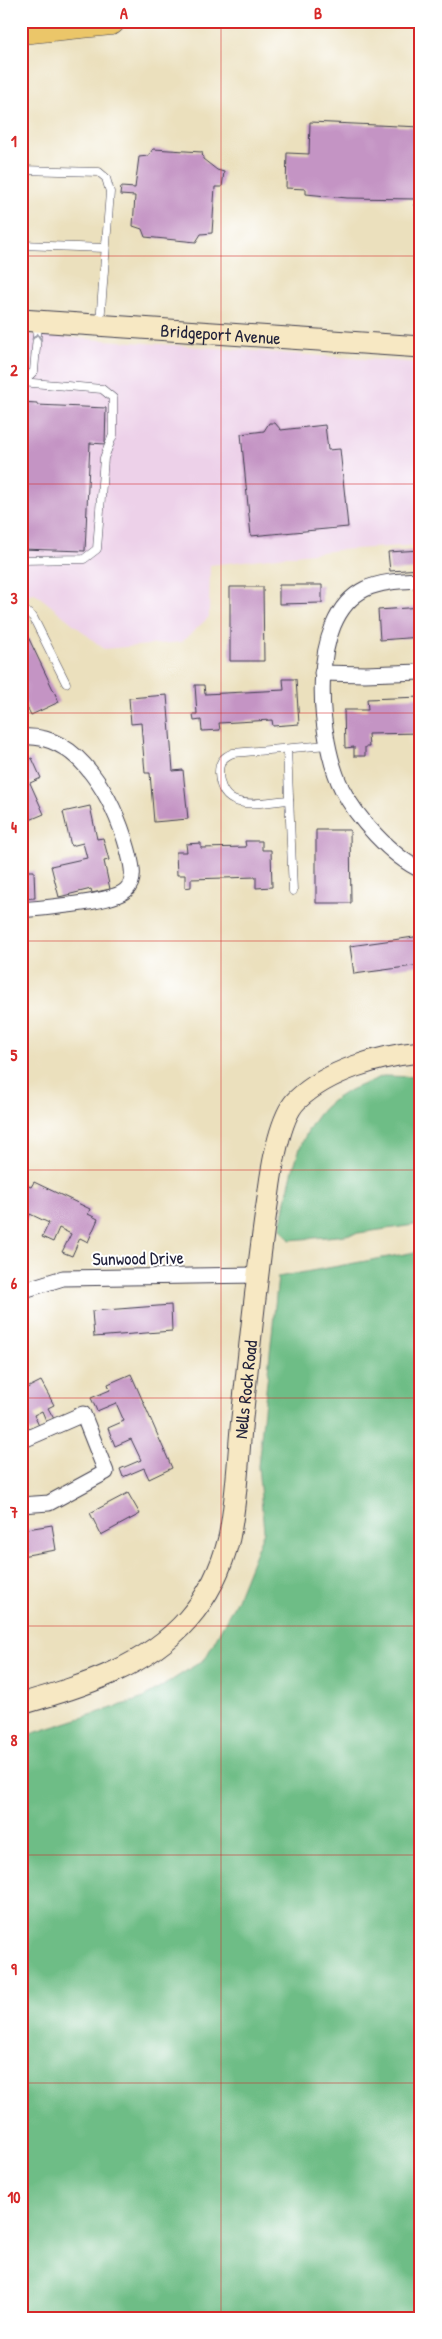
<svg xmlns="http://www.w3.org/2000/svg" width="442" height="2339" font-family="'Patrick Hand',sans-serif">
	<rect width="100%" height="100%" fill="#fff"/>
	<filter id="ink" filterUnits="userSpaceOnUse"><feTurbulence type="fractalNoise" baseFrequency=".02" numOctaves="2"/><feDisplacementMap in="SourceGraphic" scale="10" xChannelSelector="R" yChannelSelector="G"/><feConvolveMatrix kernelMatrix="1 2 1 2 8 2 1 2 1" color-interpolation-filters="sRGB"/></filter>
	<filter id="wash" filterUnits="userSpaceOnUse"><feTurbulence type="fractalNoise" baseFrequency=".0096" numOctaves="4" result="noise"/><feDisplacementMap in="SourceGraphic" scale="20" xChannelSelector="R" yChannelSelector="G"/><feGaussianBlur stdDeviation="1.12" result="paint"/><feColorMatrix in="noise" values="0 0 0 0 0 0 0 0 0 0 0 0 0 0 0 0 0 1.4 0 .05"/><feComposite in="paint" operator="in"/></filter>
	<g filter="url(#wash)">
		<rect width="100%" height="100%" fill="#ebe0bd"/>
		<path fill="#edd1e9" d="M21,334L421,363V545L338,550L210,565L209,617L182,642L104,649L35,593L21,595Z"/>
		<g fill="#6ebd86" stroke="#487060">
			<path d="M383,1076L421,1077V1224L338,1236L290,1240L281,1228C289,1185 297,1123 338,1097C351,1088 368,1083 383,1076Z"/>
			<path d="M421,1251V2318H21V1737L144,1698L205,1659L236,1601L264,1531L258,1466L278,1277Z"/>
		</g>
		<g id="blocks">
			<g fill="#c494c4">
				<path d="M310,122L421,127V206H415V199L347,198L306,194V189L286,188L287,153L309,154Z"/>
				<path d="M153,149L202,152L203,159L217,170L224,172L222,187H215L212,233L201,234L196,242L145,237L142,229L133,226L135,196L120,195L121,187L135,188L139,157L148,156Z"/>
				<path d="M21,402L37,403V405L106,408L105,444L90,443L85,551L21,549Z"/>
				<path d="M269,423H275L281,430L325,425L328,450L340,449L348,527L251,536L241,434L264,431Z"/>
				<path d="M421,550V569L390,571L388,552Z"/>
				<path d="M279,585H322V603L279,604Z"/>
				<path d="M230,587H263L264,661H230Z"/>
				<path d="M421,607V637L380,640L378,610Z"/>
				<path d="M21,622L59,702L31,715L21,695Z"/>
				<path d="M283,679H296L299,724L273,726L272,720L219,723L220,730L202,731L201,720L194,721L193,714H197L195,685H204L205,694L284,690Z"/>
				<path d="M167,695L173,771L183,770L188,819L154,822L150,773H145L141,723L131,724L129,698Z"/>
				<path d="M421,697V733L368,734L369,747H365V756H354V747L345,748L344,710H368L367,699Z"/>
				<path d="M32,758L41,778L30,783L44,814L25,822L21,814V763Z"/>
				<path d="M90,806L97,839L103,838L109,860L104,861L110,889L92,893L91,889L59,897L51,866L87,858L83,843L71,846L63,812Z"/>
				<path d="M316,830H350L351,903H316Z"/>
				<path d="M245,841H262V850H271L272,887L256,888V877L191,879V887L185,888V875H177L176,852H187L186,844L201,843V848L246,847Z"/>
				<path d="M21,871H34L35,898L21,899Z"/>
				<path d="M421,936V965L354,974L350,946Z"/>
				<path d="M34,1182L90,1209L88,1214L98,1219L88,1242L80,1238L72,1256L62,1252L71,1234L59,1228L53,1242L42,1237L49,1223L30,1214L21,1233V1190L24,1184L31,1187Z"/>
				<path d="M171,1305L172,1331L94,1337L92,1311Z"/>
				<path d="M131,1374L172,1468L149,1479L144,1468L123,1477L120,1469L141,1460L131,1439L115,1446L108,1428L124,1421L116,1403L97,1411L91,1398L110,1390L108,1384Z"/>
				<path d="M41,1381L54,1405L48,1408L54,1419L47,1423L42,1411L34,1415L40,1428L30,1433L24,1420L21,1422V1391Z"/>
				<path d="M128,1493L140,1514L101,1535L90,1513Z"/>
				<path d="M52,1525L56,1550L21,1556V1530Z"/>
			</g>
		</g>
	</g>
	<g filter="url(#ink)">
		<use href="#blocks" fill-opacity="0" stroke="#403e4e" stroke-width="1"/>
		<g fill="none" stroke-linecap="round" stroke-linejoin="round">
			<defs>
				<g id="lane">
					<path d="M21,170L99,172L106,178L110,192L100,323"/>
					<path d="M21,245L105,248"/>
					<path d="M21,380L23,382L34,371L38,324"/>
					<path d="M21,382L102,389L113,398V435L104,458L97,549L84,559L21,560"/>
					<path d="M21,611H25L33,617L66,683"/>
					<path d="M287,749L293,891"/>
					<path d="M289,800C260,802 221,815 219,773C219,762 223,757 233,753L328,745"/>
				</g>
				<g id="street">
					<path d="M421,580C402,581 382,581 365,589C306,618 318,741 342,789C356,817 392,857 421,870"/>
					<path d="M322,673L365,674L421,672"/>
					<path d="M21,737C80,731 115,803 128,850C131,862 137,880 126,890C112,903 42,908 21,910"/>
					<path d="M21,1291L63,1278L257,1275"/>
					<path d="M21,1441L83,1414L106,1472L49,1503L21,1505"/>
				</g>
				<g id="secondary">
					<path id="s1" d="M21,320L421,347"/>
					<path id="s2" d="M21,1704C82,1686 145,1668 188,1619C208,1596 222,1567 229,1538C237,1500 238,1456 242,1418C250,1344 257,1271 268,1198C271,1173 279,1117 297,1100C329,1070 379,1056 421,1052"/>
				</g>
				<path id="highway" d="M21,30L111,21"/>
			</defs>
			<use href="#lane" stroke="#403e4e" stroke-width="9"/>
			<use href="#street" stroke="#403e4e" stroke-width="17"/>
			<use href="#secondary" stroke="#403e4e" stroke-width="23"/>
			<use href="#highway" stroke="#403e4e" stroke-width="29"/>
			<use href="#lane" stroke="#fff" stroke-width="8"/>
			<use href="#street" stroke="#fff" stroke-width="15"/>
			<use href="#secondary" stroke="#f7e8c3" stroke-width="21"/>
			<use href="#highway" stroke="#ebc669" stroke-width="28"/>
		</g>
		<defs><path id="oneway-chevron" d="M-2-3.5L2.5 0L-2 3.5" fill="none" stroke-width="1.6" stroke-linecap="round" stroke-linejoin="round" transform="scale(1.25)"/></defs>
		<use stroke="#9c9ca7" href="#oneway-chevron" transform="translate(37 337) rotate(-85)"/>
	</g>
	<path fill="none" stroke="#d62828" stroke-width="1" stroke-opacity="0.55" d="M221,21V2318M21,256H421M21,484H421M21,713H421M21,941H421M21,1170H421M21,1398H421M21,1626H421M21,1855H421M21,2083H421"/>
	<g text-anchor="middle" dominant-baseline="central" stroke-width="4" stroke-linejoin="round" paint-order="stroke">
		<g font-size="18" fill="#22223b" stroke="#fff">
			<text stroke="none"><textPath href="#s1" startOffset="200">Bridgeport Avenue</textPath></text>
			<text transform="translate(138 1258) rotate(-1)">Sunwood Drive</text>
			<text stroke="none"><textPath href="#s2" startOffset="431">Nells Rock Road</textPath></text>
		</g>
	</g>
	<rect width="442" height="2339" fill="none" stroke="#fff" stroke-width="55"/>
	<rect x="28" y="28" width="386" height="2284" fill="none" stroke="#d62828" stroke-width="2"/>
	<g font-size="16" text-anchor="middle" font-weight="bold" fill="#d62828">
		<text x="124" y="19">A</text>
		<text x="318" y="19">B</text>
		<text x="14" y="147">1</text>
		<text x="14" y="376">2</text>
		<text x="14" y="604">3</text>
		<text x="14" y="833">4</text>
		<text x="14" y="1061">5</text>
		<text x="14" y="1289">6</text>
		<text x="14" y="1518">7</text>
		<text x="14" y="1746">8</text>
		<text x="14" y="1975">9</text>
		<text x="14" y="2203">10</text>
	</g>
</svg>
